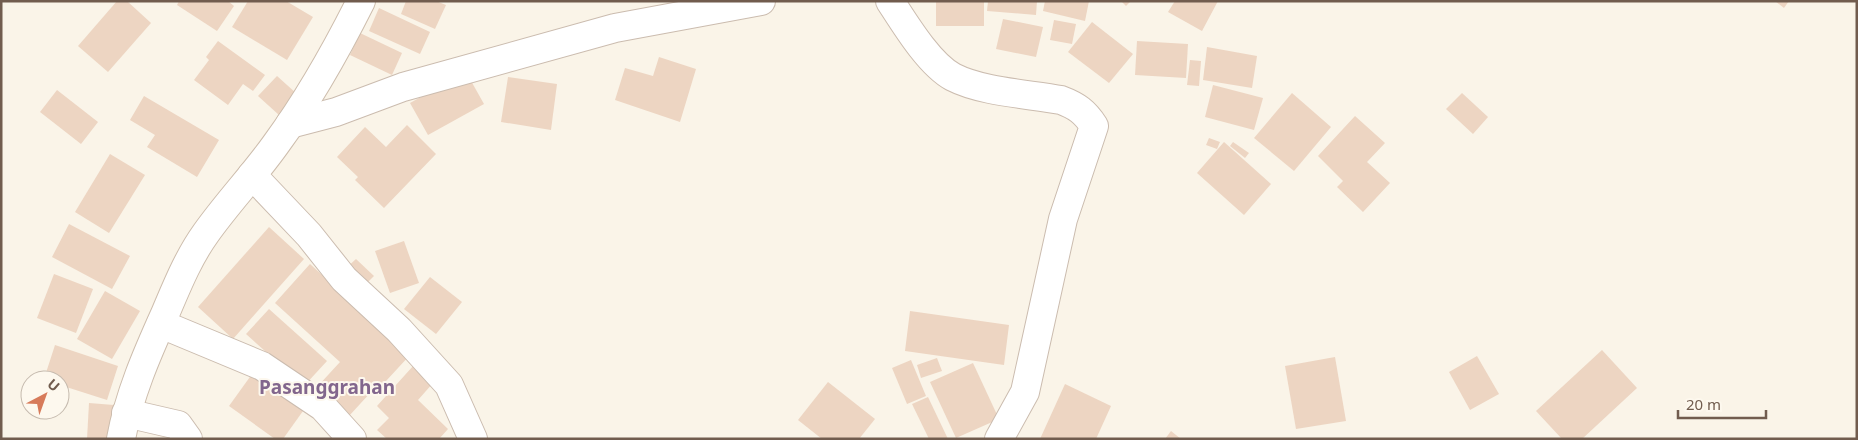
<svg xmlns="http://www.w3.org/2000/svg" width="1858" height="440" font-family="'Noto Sans',sans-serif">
	<rect width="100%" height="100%" fill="#faf4e8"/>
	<g fill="#edd5c2">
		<path d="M117,1H127L151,23L108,72L78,46Z"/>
		<path d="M179,1H228L234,6L217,31L177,5Z"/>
		<path d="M248,1H286L313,17L287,60L232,27Z"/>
		<path d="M406,1H436L446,5L435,29L401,14Z"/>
		<rect x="936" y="1" width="48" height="25"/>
		<path d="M988,1H1037L1036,15L987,11Z"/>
		<path d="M1045,1H1089L1085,21L1043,11Z"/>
		<path d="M1121,1H1131L1126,6Z"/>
		<path d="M1175,1H1218L1202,31L1168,12Z"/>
		<path d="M1775,1H1789L1784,8Z"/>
		<path d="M379,8L430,32L420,54L369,31Z"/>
		<path d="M1003,19L1043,27L1036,57L996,49Z"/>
		<path d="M1054,20L1076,24L1072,44L1050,40Z"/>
		<path d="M1092,22L1133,54L1109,83L1068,52Z"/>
		<path d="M360,33L402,53L392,75L350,55Z"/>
		<path d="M218,41L265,75L253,91L243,84L228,105L194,80L209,60L206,57Z"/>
		<path d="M1137,41L1188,44L1186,78L1135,75Z"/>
		<path d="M1207,47L1257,56L1252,88L1203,80Z"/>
		<path d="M659,57L696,69L680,122L615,100L625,68L653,76Z"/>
		<path d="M1190,60L1201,61L1199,86L1187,85Z"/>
		<path d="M466,72L484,104L428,135L410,103Z"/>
		<path d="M277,76L297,94L279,115L258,96Z"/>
		<path d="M508,77L557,84L551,130L501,122Z"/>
		<path d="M1213,85L1263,98L1254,130L1205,117Z"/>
		<path d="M57,90L98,122L81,144L40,112Z"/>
		<path d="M1292,93L1331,127L1294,171L1254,138Z"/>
		<path d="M1462,93L1488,117L1473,134L1446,109Z"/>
		<path d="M144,96L219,140L197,177L147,147L155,135L130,120Z"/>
		<path d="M1355,116L1385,143L1367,162L1390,183L1363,212L1337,187L1343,181L1318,156Z"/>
		<path d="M407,125L436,154L384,208L355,180L358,177L337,157L365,127L386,147Z"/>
		<path d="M1209,138L1220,142L1217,149L1206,145Z"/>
		<path d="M1224,142L1271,184L1244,215L1197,173Z"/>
		<path d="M1233,142L1249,153L1245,158L1230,146Z"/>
		<path d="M110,154L145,175L109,233L75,212Z"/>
		<path d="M69,224L130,256L112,289L52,257Z"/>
		<path d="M269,227L304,259L233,339L198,307Z"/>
		<path d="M404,241L419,283L390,293L375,251Z"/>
		<path d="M356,259L374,276L364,286L345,269Z"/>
		<path d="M310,264L410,355L374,394L371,392L349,416L317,387L340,362L275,303Z"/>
		<path d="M54,274L93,289L76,333L37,318Z"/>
		<path d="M430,277L462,302L436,334L404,309Z"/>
		<path d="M105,291L140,311L112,359L77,339Z"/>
		<path d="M269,309L327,361L304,386L246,334Z"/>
		<path d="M910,311L1009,325L1004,365L905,351Z"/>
		<path d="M55,345L118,366L107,400L60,385V380L44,379Z"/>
		<path d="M1602,350L1637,388L1582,439H1562L1536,411Z"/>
		<path d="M1477,356L1499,394L1470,410L1449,372Z"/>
		<path d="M1335,357L1346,421L1296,429L1285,366Z"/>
		<path d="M937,358L942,371L921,378L917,365Z"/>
		<path d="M911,360L926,396L907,404L892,368Z"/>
		<path d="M973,363L999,419L956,438L930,382Z"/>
		<path d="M414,365L433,383L418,400L448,429L439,439H387L377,430L389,418L377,406Z"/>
		<path d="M257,367L308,404L283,439H275L229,406Z"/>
		<path d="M828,382L875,419L859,439H822L798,420Z"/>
		<path d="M1065,384L1111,406L1096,439H1040Z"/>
		<path d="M928,397L948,439H929L912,404Z"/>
		<path d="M89,403L114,405L112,439H87Z"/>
		<path d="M1171,431L1181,439H1165Z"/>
	</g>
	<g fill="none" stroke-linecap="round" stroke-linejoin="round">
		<defs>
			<g id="street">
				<path d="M890,1C905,24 929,64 953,77C982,92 1029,94 1061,100C1077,106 1085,112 1094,126L1063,219L1025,392L999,439"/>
				<path d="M290,124L336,112L403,87L615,28L761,1"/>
				<path d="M252,175L309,235L344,279L399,330L449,385L473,439"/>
				<path d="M161,324L262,366L323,407L352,439"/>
				<path d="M126,413L178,425L188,439"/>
			</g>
			<path id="secondary" d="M121,439C129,395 147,354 165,314C177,286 188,258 206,233C228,202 254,175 276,144C309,99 336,51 361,1"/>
		</defs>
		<use href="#street" stroke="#cbbcaf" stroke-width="30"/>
		<use href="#secondary" stroke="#cdbdad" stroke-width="30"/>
		<use href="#street" stroke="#fff" stroke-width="28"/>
		<use href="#secondary" stroke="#fff" stroke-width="28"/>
	</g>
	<g text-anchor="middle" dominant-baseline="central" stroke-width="4" stroke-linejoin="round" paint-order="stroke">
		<g font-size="19" font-weight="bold" fill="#82668d" stroke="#fdf8ee">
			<text x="327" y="387">Pasanggrahan</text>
		</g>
	</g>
	<rect width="1858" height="440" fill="none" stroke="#715c4e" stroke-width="5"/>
	<g transform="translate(45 395) rotate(41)"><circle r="24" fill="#fdf8ee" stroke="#c5baae"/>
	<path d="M0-4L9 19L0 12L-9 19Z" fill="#d77b5a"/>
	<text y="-8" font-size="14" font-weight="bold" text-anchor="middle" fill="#715c4e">U</text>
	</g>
	<path d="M1678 410v8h88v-8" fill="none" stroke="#715c4e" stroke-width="2.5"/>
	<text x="1686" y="410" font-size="15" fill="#715c4e" stroke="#fdf8ee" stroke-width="4" paint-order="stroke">20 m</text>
</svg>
